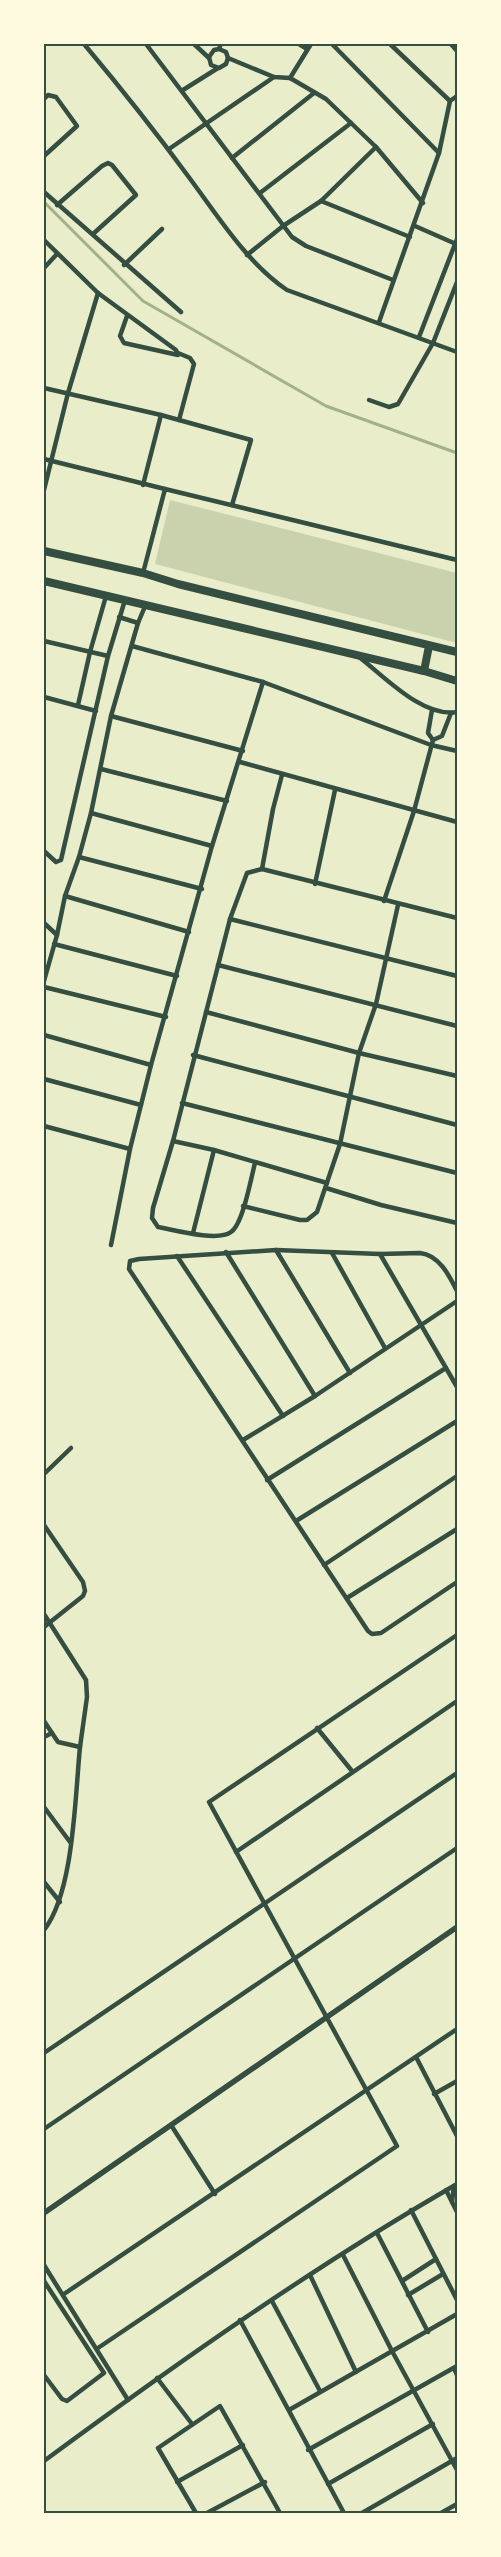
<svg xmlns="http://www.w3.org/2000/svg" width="501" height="2557" font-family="Lato,sans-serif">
	<rect width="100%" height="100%" fill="#e9edc9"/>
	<path fill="#cad2ad" d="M170,500L457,573V643L155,564Z"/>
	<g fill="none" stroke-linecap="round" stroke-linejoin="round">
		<path stroke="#a3b18a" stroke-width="3" d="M44,202L143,301L326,406L457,453"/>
		<g stroke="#344e41" stroke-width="4.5">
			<path d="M84,44C120,87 155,131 188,176C218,216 246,262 287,290L457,352"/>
			<path d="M146,44L292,237L306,246L393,280"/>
			<path d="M194,44L209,58"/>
			<path d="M299,44L307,49"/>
			<path d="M332,44L439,153"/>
			<path d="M390,44L450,101"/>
			<path d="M451,44L457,51"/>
			<path d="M219,49L226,52L228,58L226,64L219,68L211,65L209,57L214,50L219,49L221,44"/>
			<path d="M228,58L274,77L290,78L326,99L376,147L423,203"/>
			<path d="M290,78L311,44"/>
			<path d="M183,90L218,68"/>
			<path d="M44,99L48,95L56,97L77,126L44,156"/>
			<path d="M169,149L274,77"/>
			<path d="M232,158L314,93"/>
			<path d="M44,192L181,312"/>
			<path d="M260,193L351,123"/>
			<path d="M321,201L410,237"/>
			<path d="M57,205L102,166L108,163L112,165L136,195L93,234"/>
			<path d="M415,226L456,244"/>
			<path d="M44,240L98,293L176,350L178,355L124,343L120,336L127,316"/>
			<path d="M247,255L283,226L321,201L376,147"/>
			<path d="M124,265L162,229"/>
			<path d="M44,268L57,254"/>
			<path d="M379,322L439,153L450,101L457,96"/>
			<path d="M419,337L457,239"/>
			<path d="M178,353L190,358L194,364L179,420"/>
			<path d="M44,388L161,415L251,440L232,505"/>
			<path d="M369,400L389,407L398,404L433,343L457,282"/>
			<path d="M44,459L165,489"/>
			<path d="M143,485L161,415"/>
			<path d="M44,490L68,393L98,293"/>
			<path d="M143,573L165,489L457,560"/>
			<path d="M119,617L138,623"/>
			<path d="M44,641L108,656"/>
			<path d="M132,646L263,682L431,745L457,751"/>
			<path d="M359,657C385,677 423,718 457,712"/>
			<path d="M44,697L96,711"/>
			<path d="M78,705L90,652L106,596"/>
			<path d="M432,710L428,733L433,740"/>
			<path d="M111,716L243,751"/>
			<path d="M433,740L442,736L451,713"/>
			<path d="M240,762L457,822"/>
			<path d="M101,769L227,801"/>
			<path d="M91,813L212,846"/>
			<path d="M44,851L56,862L61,860L108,656L125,600"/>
			<path d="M79,857L202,889"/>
			<path d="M262,869L273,809L282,775"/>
			<path d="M315,884L335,790"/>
			<path d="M65,896L189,932"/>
			<path d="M384,901L414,811L433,740"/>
			<path d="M230,919L457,976"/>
			<path d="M44,923L57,935"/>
			<path d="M54,944L177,976"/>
			<path d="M218,965L457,1026"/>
			<path d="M44,981L57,935L65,896L79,857L91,813L111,716L138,623L146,604"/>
			<path d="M44,987L166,1017"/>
			<path d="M206,1012L359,1053L457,1076"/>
			<path d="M44,1035L151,1065"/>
			<path d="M193,1055L457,1125"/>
			<path d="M44,1079L141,1105"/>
			<path d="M182,1103L457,1173"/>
			<path d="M44,1126L130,1149"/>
			<path d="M173,1141L214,1150L327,1183"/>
			<path d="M255,1163C251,1178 243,1224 231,1232C218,1242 174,1230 158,1227L152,1218L153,1208L173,1141L230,919L247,873L262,869L457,918"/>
			<path d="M326,1188L381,1205L457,1223"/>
			<path d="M243,1206L300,1220H307L317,1212L340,1144L359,1053L376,1004L398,905"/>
			<path d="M193,1233L214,1150"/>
			<path d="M111,1245L130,1149L151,1065L212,846L263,682"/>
			<path d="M276,1250L350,1373"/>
			<path d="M226,1252L315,1396"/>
			<path d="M332,1253L385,1348"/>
			<path d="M380,1254L457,1387"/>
			<path d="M177,1256L283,1416"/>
			<path d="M457,1291C449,1275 439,1255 420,1253L380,1254L276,1250L139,1259L130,1261L129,1269L368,1631L372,1634L381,1633L457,1582"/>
			<path d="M243,1440L315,1396L457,1301"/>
			<path d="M44,1474L71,1448"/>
			<path d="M267,1480L446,1368"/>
			<path d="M296,1521L457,1421"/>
			<path d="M44,1525L83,1582L85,1591L83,1596L44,1627"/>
			<path d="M324,1565L457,1476"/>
			<path d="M347,1598L457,1529"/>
			<path d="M44,1614L86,1680L87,1697L80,1747L58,1742L44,1721"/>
			<path d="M317,1728L352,1771"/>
			<path d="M44,1737L52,1733"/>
			<path d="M44,1807L70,1842"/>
			<path d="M236,1852L457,1701"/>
			<path d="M44,1882L60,1902"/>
			<path d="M44,1930C74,1892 75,1796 80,1747"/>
			<path d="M44,2053L457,1773"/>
			<path d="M416,2057L457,2136"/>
			<path d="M434,2094L457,2081"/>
			<path d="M171,2125L215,2194"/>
			<path d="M44,2129L457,1848"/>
			<path d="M446,2190L457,2212"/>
			<path d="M452,2202L454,2186"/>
			<path d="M411,2210L457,2300"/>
			<path d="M377,2233L428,2332"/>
			<path d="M343,2255L392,2351L457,2470"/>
			<path d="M44,2265L128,2400"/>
			<path d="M310,2275L356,2372"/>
			<path d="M44,2281L104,2373L67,2401L62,2399L44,2375"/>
			<path d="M402,2281L436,2259"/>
			<path d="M64,2294L457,2029"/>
			<path d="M408,2295L443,2274"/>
			<path d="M272,2301L320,2391"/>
			<path d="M240,2320L344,2513"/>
			<path d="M98,2348L397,2146L209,1802L457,1635"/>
			<path d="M454,2368L457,2375"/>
			<path d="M157,2378L192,2424"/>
			<path d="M289,2410L457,2314"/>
			<path d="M308,2450L457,2366"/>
			<path d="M44,2461C177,2363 313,2267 457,2184"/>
			<path d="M177,2482L243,2445"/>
			<path d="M328,2484L433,2424"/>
			<path d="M196,2513L158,2448L220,2406L280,2513"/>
			<path d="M207,2513L265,2482"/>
			<path d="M362,2513L457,2458"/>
			<path d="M441,2513L457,2504"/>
		</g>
		<path stroke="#344e41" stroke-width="5.5" d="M44,2213L457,1927"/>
		<g stroke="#344e41" stroke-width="8">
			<path d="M44,551L143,573L178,584L457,652"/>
			<path d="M44,581L424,671L457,681"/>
			<path d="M424,671L429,646"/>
		</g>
	</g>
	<rect width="501" height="2557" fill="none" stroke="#fefae0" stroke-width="90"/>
	<rect x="45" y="45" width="411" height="2467" fill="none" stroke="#344e41" stroke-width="2"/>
</svg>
